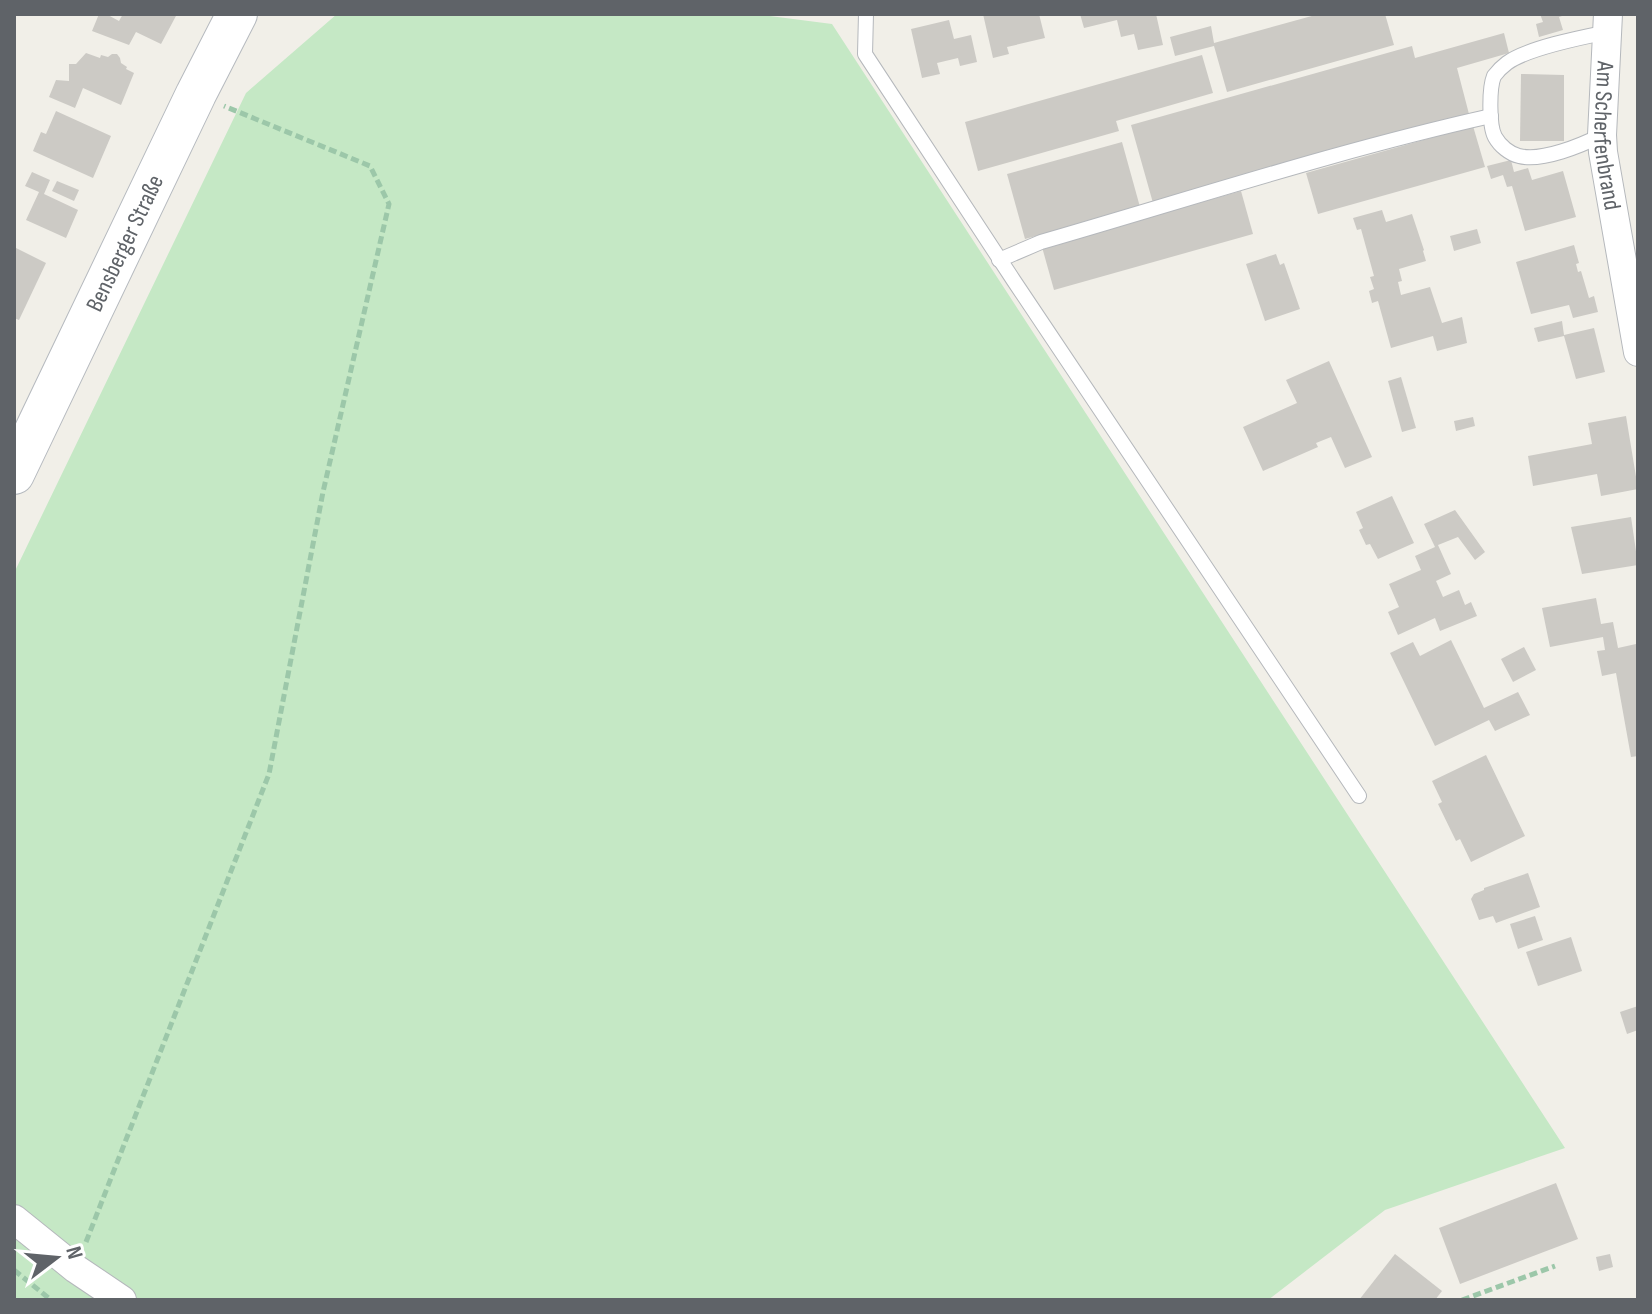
<svg xmlns="http://www.w3.org/2000/svg" width="1652" height="1314" font-family="'Sofia Sans Condensed',sans-serif">
	<rect width="100%" height="100%" fill="#f1efe8"/>
	<path fill="#c5e8c5" d="M337,14H754L832,24L1565,1148L1385,1210L1268,1300H14V573L246,93Z"/>
	<g fill="#cccac5">
		<path d="M99,14H106L119,21L123,14H177L161,44L136,32L129,45L92,31Z"/>
		<path d="M983,14H1039L1045,38L1007,47L1009,54L993,58Z"/>
		<path d="M1080,14H1156L1163,45L1138,50L1134,34L1121,37L1117,20L1084,28Z"/>
		<path d="M1319,14H1385L1394,45L1227,92L1214,46L1175,56L1170,37L1211,26L1214,43Z"/>
		<path d="M1540,14H1568L1559,17L1563,30L1539,37L1536,24L1543,22Z"/>
		<path d="M949,20L954,39L971,35L977,62L960,66L958,58L937,63L940,74L922,78L911,29Z"/>
		<path d="M1504,33L1509,53L1457,68L1469,114L1153,203L1131,125L1412,46L1415,58Z"/>
		<path d="M86,53L100,58L101,55L108,57L112,54H117L120,58L121,63L127,67L126,69L134,73L121,105L83,88L75,108L49,97L56,80L69,81V64H76Z"/>
		<path d="M1202,55L1213,93L1116,121L1119,131L978,171L965,122Z"/>
		<path d="M1521,74L1564,75V141H1520Z"/>
		<path d="M56,111L111,136L93,178L33,151L41,132L46,134Z"/>
		<path d="M1473,126L1485,167L1318,214L1306,173Z"/>
		<path d="M1122,142L1140,207L1025,239L1007,174Z"/>
		<path d="M1511,160L1514,172L1528,168L1532,180L1563,171L1576,217L1525,231L1512,186L1507,187L1503,175L1491,179L1487,166Z"/>
		<path d="M32,172L50,180L44,194L78,210L66,238L26,220L39,192L25,186Z"/>
		<path d="M57,181L79,190L74,201L52,191Z"/>
		<path d="M1241,191L1253,234L1054,290L1042,247Z"/>
		<path d="M1382,210L1386,222L1412,214L1424,250L1423,251L1426,261L1399,269L1402,281L1398,282L1401,295L1430,287L1442,323L1462,317L1467,343L1437,351L1433,336L1391,348L1378,301L1372,303L1369,291L1374,289L1370,277L1374,276L1361,229L1357,230L1353,218Z"/>
		<path d="M1477,229L1481,243L1454,251L1450,236Z"/>
		<path d="M1574,245L1579,263L1576,264L1578,272L1581,271L1589,298L1594,296L1598,312L1573,318L1569,305L1531,314L1516,262Z"/>
		<path d="M14,247L46,263L19,320L14,318Z"/>
		<path d="M1276,254L1280,265L1284,263L1300,309L1265,321L1246,264Z"/>
		<path d="M1562,321L1564,335L1594,328L1605,372L1576,379L1564,336L1538,342L1534,328Z"/>
		<path d="M1329,361L1372,457L1345,468L1331,437L1316,443L1318,447L1263,471L1243,427L1297,403L1286,380Z"/>
		<path d="M1401,377L1416,428L1402,432L1388,381Z"/>
		<path d="M1626,416L1638,489L1601,496L1597,474L1533,486L1528,456L1592,444L1588,423Z"/>
		<path d="M1473,417L1475,426L1456,431L1454,421Z"/>
		<path d="M1392,496L1414,543L1378,559L1370,544L1366,545L1359,530L1363,528L1356,512Z"/>
		<path d="M1455,510L1485,552L1475,560L1458,537L1438,545L1451,574L1436,581L1443,597L1459,590L1465,605L1471,602L1477,616L1440,631L1435,618L1398,635L1388,612L1399,607L1389,584L1421,570L1415,556L1435,547L1424,524Z"/>
		<path d="M1631,517L1638,565L1582,574L1571,527Z"/>
		<path d="M1596,598L1601,624L1613,622L1618,648L1636,644L1638,648V756L1631,757L1616,673L1602,676L1597,651L1605,650L1603,637L1550,647L1542,608Z"/>
		<path d="M1451,640L1484,708L1518,692L1530,715L1495,731L1489,720L1435,746L1390,653L1413,642L1420,656Z"/>
		<path d="M1524,647L1536,670L1513,682L1501,659Z"/>
		<path d="M1486,755L1525,836L1471,862L1460,839L1456,841L1438,804L1442,802L1432,781Z"/>
		<path d="M1528,873L1540,907L1496,923L1493,916L1479,920L1471,899L1474,894L1484,890V888Z"/>
		<path d="M1535,916L1543,940L1518,949L1510,924Z"/>
		<path d="M1571,937L1582,971L1538,986L1526,952Z"/>
		<path d="M1638,1006V1030L1627,1034L1620,1012Z"/>
		<path d="M1556,1183L1578,1239L1460,1284L1439,1228Z"/>
		<path d="M1395,1254L1442,1291L1435,1300H1359Z"/>
		<path d="M1610,1254L1613,1267L1599,1271L1596,1257Z"/>
	</g>
	<g fill="none" stroke-linecap="round" stroke-linejoin="round">
		<defs>
			<g id="lane">
				<path d="M866,14L865,54L1014,281L1359,796"/>
				<path d="M1602,135C1582,145 1542,162 1519,156C1510,154 1500,146 1495,137C1489,126 1489,88 1494,76C1497,72 1503,66 1507,63C1527,48 1583,37 1608,32"/>
				<path d="M999,260L1041,242C1190,199 1339,150 1491,116"/>
			</g>
			<g id="street">
				<path id="s1" d="M1608,14L1602,135L1603,152L1638,352"/>
				<path d="M14,1219L76,1269L122,1300"/>
			</g>
			<g id="secondary">
				<path id="s2" d="M14,474L196,94L237,14"/>
			</g>
		</defs>
		<use href="#lane" stroke="#b5b8bc" stroke-width="16"/>
		<use href="#street" stroke="#b5b8bc" stroke-width="30"/>
		<use href="#secondary" stroke="#b6babf" stroke-width="42"/>
		<g stroke="#9cc7a9" stroke-width="5" stroke-dasharray="8 4" stroke-linecap="butt">
			<path d="M86,1242L269,774L323,492L389,204L370,166L224,106"/>
			<path d="M14,1270L51,1300"/>
			<path d="M1462,1300L1555,1266"/>
		</g>
		<use href="#lane" stroke="#fff" stroke-width="14"/>
		<use href="#street" stroke="#fff" stroke-width="28"/>
		<use href="#secondary" stroke="#fff" stroke-width="40"/>
	</g>
	<g text-anchor="middle" dominant-baseline="central" stroke-width="6" stroke-linejoin="round" paint-order="stroke">
		<g font-size="24" fill="#5f6368" stroke="#fff">
			<text stroke="none"><textPath href="#s1" startOffset="122">Am Scherfenbrand</textPath></text>
			<text stroke="none"><textPath href="#s2" startOffset="256">Bensberger Straße</textPath></text>
		</g>
	</g>
	<rect width="1652" height="1314" fill="none" stroke="#5f6368" stroke-width="32"/>
	<g transform="translate(56 1258) rotate(74)" stroke="#ffffff" stroke-width="6" paint-order="stroke">
	<path d="M0-6L14 30L0 20L-14 30Z" fill="#5f6368"/>
	<text y="-12" font-size="22" font-weight="bold" text-anchor="middle" fill="#5f6368">N</text>
	</g>
</svg>
